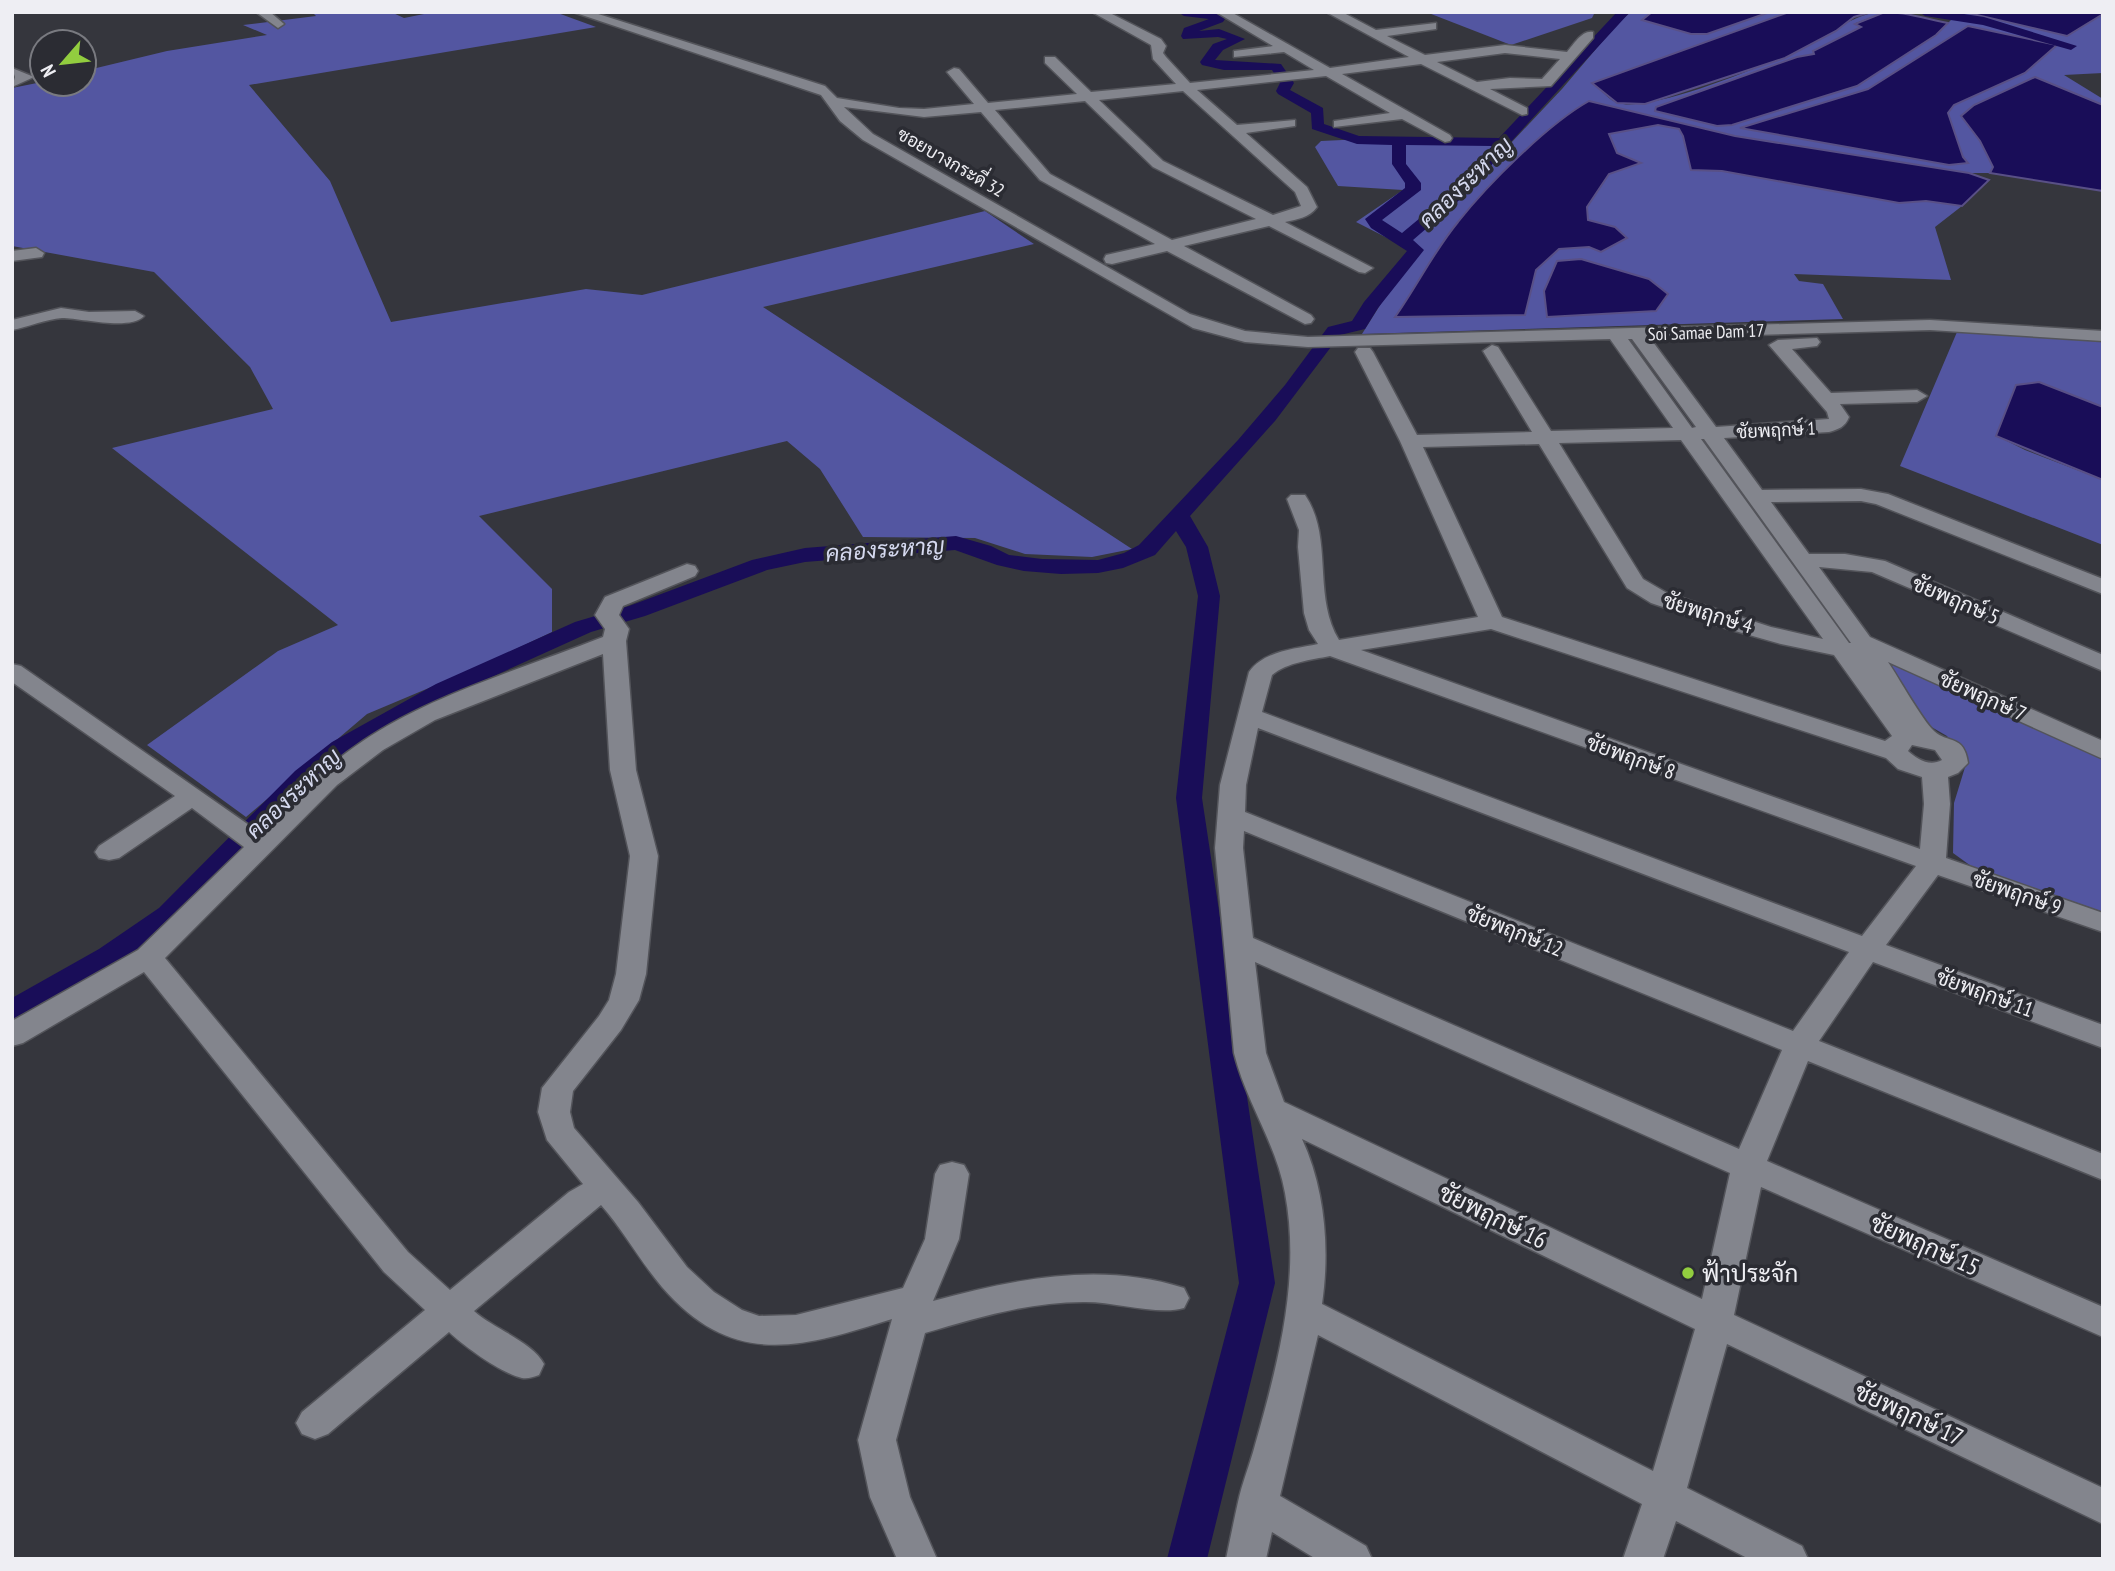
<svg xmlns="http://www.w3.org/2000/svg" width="2115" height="1571" font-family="'PT Sans Narrow',Sarabun,sans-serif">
	<rect width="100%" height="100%" fill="#35363d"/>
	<g fill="#5356a1" fill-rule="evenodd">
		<path d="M312,12H391L404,18L434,12H555L596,27L249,85L330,181L391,322L586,289L642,295L985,211L1034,244L763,307L1132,549L1092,557L1025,554L975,538L863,537L820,469L787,441L479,516L552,589V632L474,669L367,714L246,817L147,745L278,651L338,625L112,448L273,409L250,367L154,272L12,246V88L42,82V84H84V71L167,51L267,35L243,25L316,16Z"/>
		<path d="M1426,12H1595L1592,18L1511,45Z"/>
		<path d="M1631,12H1652L1643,20L1691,34H1707L1770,12H1789L1593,83C1600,89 1610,101 1618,103C1651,114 1779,60 1812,43C1837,31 1855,12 1885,12L1856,23L1862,27L1815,54L1797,57L1656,111L1717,126L1732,125L1857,86L1936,35L1951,20L1942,12H1964L2067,36L2103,14V73L2064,75L2103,99V105L2035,77L1962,117L1980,141L1993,167L1990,173H1969L1735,136L1588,101L1397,317L1525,315L1536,270L1559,249L1589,247L1601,252L1615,227L1588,220L1587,207L1609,174L1640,163L1617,153L1608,134L1658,125L1679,129L1683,136L1692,170L1722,171L1899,203L1926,201L1962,206L1935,227L1951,280L1794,274L1799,281L1823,284L1843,319L1362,334L1382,302L1423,249L1403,246L1356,222L1403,190L1338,186L1315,147L1321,141L1385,138L1510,144L1562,89L1618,23ZM1968,26L2056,45L2025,73L1954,105L1948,112L1963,157L1968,163L1949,164L1741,128L1868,89Z"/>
		<path d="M1957,332L2103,341V407L2016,384L1997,436L2025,450L2103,480V545L1900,466Z"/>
		<path d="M1885,658L2103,757V912L1971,866L1953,853L1954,803L1966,764L1947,736L1928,725Z"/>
	</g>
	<g fill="#190d58" stroke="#595086" stroke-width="2">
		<path d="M1652,12H1770L1707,34H1691L1642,20Z"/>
		<path d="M1789,12H1871L1854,17L1836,31L1785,58L1645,104L1617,103L1592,83Z"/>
		<path d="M1885,12C1907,12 1926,19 1948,23L1936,35L1857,86L1732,125L1717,126L1655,111L1656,107L1797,57L1814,54L1813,51L1861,27L1855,24Z"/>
		<path d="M1964,12H2103V14L2067,36Z"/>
		<path d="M1968,26L2057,45L2025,73L1954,105L1948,113L1963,157L1968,163L1949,165L1740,128L1868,89Z"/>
		<path d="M2035,77L2103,105V191L1990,173L1993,167L1980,141L1961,116L1974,105Z"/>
		<path d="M1589,101L1735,136L1969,173L1989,180L1962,206L1926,201L1899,203L1722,171L1691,170L1683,136L1679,129L1658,125L1609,134L1617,153L1641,163L1609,174L1587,207L1588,220L1615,227L1627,238L1601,252L1589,247L1559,249L1536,270L1525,315L1395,317C1417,286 1434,251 1458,222C1488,184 1548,124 1589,101Z"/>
		<path d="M1581,259L1649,279L1668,294L1656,311L1547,317L1544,291L1557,261Z"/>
		<path d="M2039,382L2103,407V480L1996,436L2016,385Z"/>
	</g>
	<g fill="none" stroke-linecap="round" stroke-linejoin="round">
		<g fill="#190d58" fill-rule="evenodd">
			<path d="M1178,12L1222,13L1225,19L1223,22L1199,31L1219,29L1245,39L1223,50L1215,60L1281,64L1294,83L1290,90L1323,108L1324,124L1359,136L1499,138L1617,12H1630L1508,145L1472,189L1413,240L1424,250L1378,308L1365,329L1340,335L1275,421L1190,516L1208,547L1220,596L1202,798L1275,1283L1207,1559H1167L1239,1283L1176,798L1198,596L1186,547L1176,531L1155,555L1123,568L1098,573L1061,574L1024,571L997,565L955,550L805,562L767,570L645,616L591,632L454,694L350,752L313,783L179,920L119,963L23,1019L12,1022V998L99,949L159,908L295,771L332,742L436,684L575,622L629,606L752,560L805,548L956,536L991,546L1009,555L1042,559L1098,560L1124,553L1139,545L1238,440L1285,385L1328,327L1352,321L1364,302L1407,251L1371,228L1365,219L1405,188V183L1392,164V145L1357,144L1312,129L1311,113L1278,94L1276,91L1280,83L1272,70H1224L1202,65L1200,62L1213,44L1227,39L1218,37L1183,39L1181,36L1184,28L1209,19L1184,16ZM1406,145L1492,146L1462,183L1402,233L1382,220L1421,190V183L1406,164Z"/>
			<path d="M1919,12H1951L1984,17L2077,46L2071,50L1983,25L1925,16Z"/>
		</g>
		<defs>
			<g id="minor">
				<path d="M256,12H270L284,24L278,28Z"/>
				<path d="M573,12H592L825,86L837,98L899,108L924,109L974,104L947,72L954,68L959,69L988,103L1077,94L1045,63V57H1055L1091,92L1176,84L1153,59L1151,45L1092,12H1108L1161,39L1166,46L1163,53L1166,57L1190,83L1314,70L1284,52L1234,57V51L1273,46L1216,12H1231L1330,68L1409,57L1326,12H1342L1376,30L1436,23V29L1387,36L1425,55L1505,45L1567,52C1574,44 1582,30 1593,32V38L1551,86L1490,89L1527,108V114L1522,115L1421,64L1342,74L1450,135L1452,138L1450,141L1445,142L1402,119L1334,127V121L1390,113L1326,76L1197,90L1237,125L1295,120V126L1246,133L1307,187L1317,207C1309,218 1298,219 1285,222L1373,268L1365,273L1359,272L1269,226L1184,246L1311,315L1314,319L1311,323L1305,324L1167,251L1112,264L1106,263L1104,259L1106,255L1155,244L1040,180L981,112L924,117L844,107L873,134L1190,314L1245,331L1308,337L1930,320L2103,331V341L1930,330L1650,338L1716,427L1829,419L1827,412L1769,345L1778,340L1817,338L1820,342L1817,346L1792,349L1831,393L1917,390L1927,396L1917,402L1840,404L1849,417C1845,427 1839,429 1829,432L1724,438L1762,490L1861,489L1888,494L2103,579V594L1876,504L1861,501L1771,502L1809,554H1845L1885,561L2103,655V671L1872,572L1819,567L1870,637L2103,741V759L1888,662C1899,678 1922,720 1934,731C1948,744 1964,734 1968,763L1958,773L1948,777L1950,804L1946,858L2103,913V932L1938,875L1886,945L2103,1025V1048L1873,962L1819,1041L2103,1154V1180L1808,1061L1767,1161L2103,1307V1337L1761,1187L1734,1315L2103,1488V1524L1727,1344L1687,1488L1802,1546L1808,1559H1749L1676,1521L1663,1559H1623L1642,1504L1318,1335L1280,1496L1366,1546L1372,1559H1316L1272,1532L1266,1559H1226C1230,1540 1234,1520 1238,1502C1242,1483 1250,1464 1255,1445C1278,1364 1301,1278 1285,1193C1276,1143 1246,1102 1234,1053L1215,848L1220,785L1249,672C1264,651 1294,649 1318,644L1309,630L1304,613L1298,547L1299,530L1287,499L1291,495H1305C1334,537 1312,596 1339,640L1478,617L1400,441L1355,352L1358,348H1370L1373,352L1417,435L1532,432L1483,351L1492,345L1498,347L1551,431L1673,428L1610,339L1308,347L1245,342L1193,328L863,140L840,121L821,95ZM1505,53L1560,59L1542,79L1510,78L1477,82L1437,62ZM1183,91L1295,192L1301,206L1273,215L1163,161L1099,100ZM1085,101L1153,167L1256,219L1172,240L1050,174L995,110ZM1628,339H1632L1696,427L1692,428ZM1701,439H1704L1851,643H1849ZM1681,440L1823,639L1771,627L1667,593L1643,579L1559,443ZM1539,444L1627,588L1651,603L1728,629L1781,644L1834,655L1892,736L1885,741L1502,617L1423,447ZM1491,629L1886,758L1898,769L1922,777L1924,804L1920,849L1361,650ZM1330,656L1916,866L1862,936L1262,712L1272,675C1288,662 1311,660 1330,656ZM1258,728L1849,952L1793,1031L1245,812L1246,785ZM1912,745L1935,750L1942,760C1929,767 1917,759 1908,751ZM1244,831L1782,1050L1739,1149L1253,938L1243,848ZM1255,962L1730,1173L1702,1299L1284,1102L1266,1053ZM1302,1139L1695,1329L1653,1471L1322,1304C1330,1249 1325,1189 1302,1139Z"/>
				<path d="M12,68L34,77L12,87L15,77Z"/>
				<path d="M36,248L44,253L42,257L12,261V251Z"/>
				<path d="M61,308L89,312L135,311L144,316C130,331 81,318 62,318C46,319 28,327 12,330V320Z"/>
				<path d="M687,564L695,566L698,571L695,576L623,606L619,615L629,629L626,641L636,770L658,856L646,974L639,1000L621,1030L573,1091L570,1112L574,1128L638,1202L687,1267L714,1292L742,1310L759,1316L796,1315L903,1288L925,1239L935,1174L940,1165L952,1162L964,1165L969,1174L959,1239L933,1301C1015,1279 1100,1261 1184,1288L1189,1298L1184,1308C1158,1316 1113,1301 1083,1302C1029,1302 976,1318 925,1333L896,1440L910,1497L937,1559H897L870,1497L858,1440L892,1319C801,1348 733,1369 662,1287C640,1261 624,1231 601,1205L474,1311C494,1329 533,1342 544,1364L539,1375C533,1377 528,1379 522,1378C501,1373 465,1347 449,1332L328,1434L315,1439L302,1434L296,1423L302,1412L425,1310L384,1272L144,972L23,1043L12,1046V1021L138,950L244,847L192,808L119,858L109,860L99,858L95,852L99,846L175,796L12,682V664L21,666L259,832C292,799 324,767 363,741C430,695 527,667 603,637L605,629L595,615L605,597ZM603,654L610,770L630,856L616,974L609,1000L599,1016L542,1088L538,1112L547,1140L583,1184L569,1192L450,1290L408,1252L165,958L337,785L383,750L435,720Z"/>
			</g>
		</defs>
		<use href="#minor" stroke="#53545a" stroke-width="3"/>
		<use href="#minor" fill="#83858d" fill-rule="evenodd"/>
	</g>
	<circle fill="#92cd3f" stroke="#2b2c33" stroke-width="2.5" cx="1688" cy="1273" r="7"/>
	<g text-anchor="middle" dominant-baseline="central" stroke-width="7" stroke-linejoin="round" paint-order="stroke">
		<g font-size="18" fill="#eeeef3" stroke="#2b2c33">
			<text transform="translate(951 162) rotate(30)">ซอยบางกระดี่ 32</text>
			<text transform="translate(1706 332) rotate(-2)">Soi Samae Dam 17</text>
			<text transform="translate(1776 430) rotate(-3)">ชัยพฤกษ์ 1</text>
		</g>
		<g font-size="21" fill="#eeeef3" stroke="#2b2c33">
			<text transform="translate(1956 600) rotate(23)">ชัยพฤกษ์ 5</text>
			<text transform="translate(1708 613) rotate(17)">ชัยพฤกษ์ 4</text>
			<text transform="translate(1983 696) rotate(24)">ชัยพฤกษ์ 7</text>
			<text transform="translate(1631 757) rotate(20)">ชัยพฤกษ์ 8</text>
			<text transform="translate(2017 893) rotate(19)">ชัยพฤกษ์ 9</text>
			<text transform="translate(1515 931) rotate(22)">ชัยพฤกษ์ 12</text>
			<text transform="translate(1985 993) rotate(20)">ชัยพฤกษ์ 11</text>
		</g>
		<g font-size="23" font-style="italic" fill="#d5d9ef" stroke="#2b2c33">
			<text transform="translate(1465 182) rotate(-44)">คลองระหาญ</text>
			<text transform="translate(885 549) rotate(-4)">คลองระหาญ</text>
			<text transform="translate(293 793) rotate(-43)">คลองระหาญ</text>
		</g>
		<g font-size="24" fill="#eeeef3" stroke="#2b2c33">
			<text transform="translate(1493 1216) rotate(26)">ชัยพฤกษ์ 16</text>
			<text transform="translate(1925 1245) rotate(24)">ชัยพฤกษ์ 15</text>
			<text transform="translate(1909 1414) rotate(25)">ชัยพฤกษ์ 17</text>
		</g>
		<g font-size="24" fill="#eeeef3" stroke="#2b2c33" text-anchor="start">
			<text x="1702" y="1273">ฟ้าประจัก</text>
		</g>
	</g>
	<rect width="2115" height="1571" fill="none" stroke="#eeeef3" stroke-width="28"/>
	<g transform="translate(63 63) rotate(242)"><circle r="33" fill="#2b2c33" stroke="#797a80" stroke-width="2"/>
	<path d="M0-5L12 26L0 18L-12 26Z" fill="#92cd3f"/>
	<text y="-10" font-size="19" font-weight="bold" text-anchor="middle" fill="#eeeef3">N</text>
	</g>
</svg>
